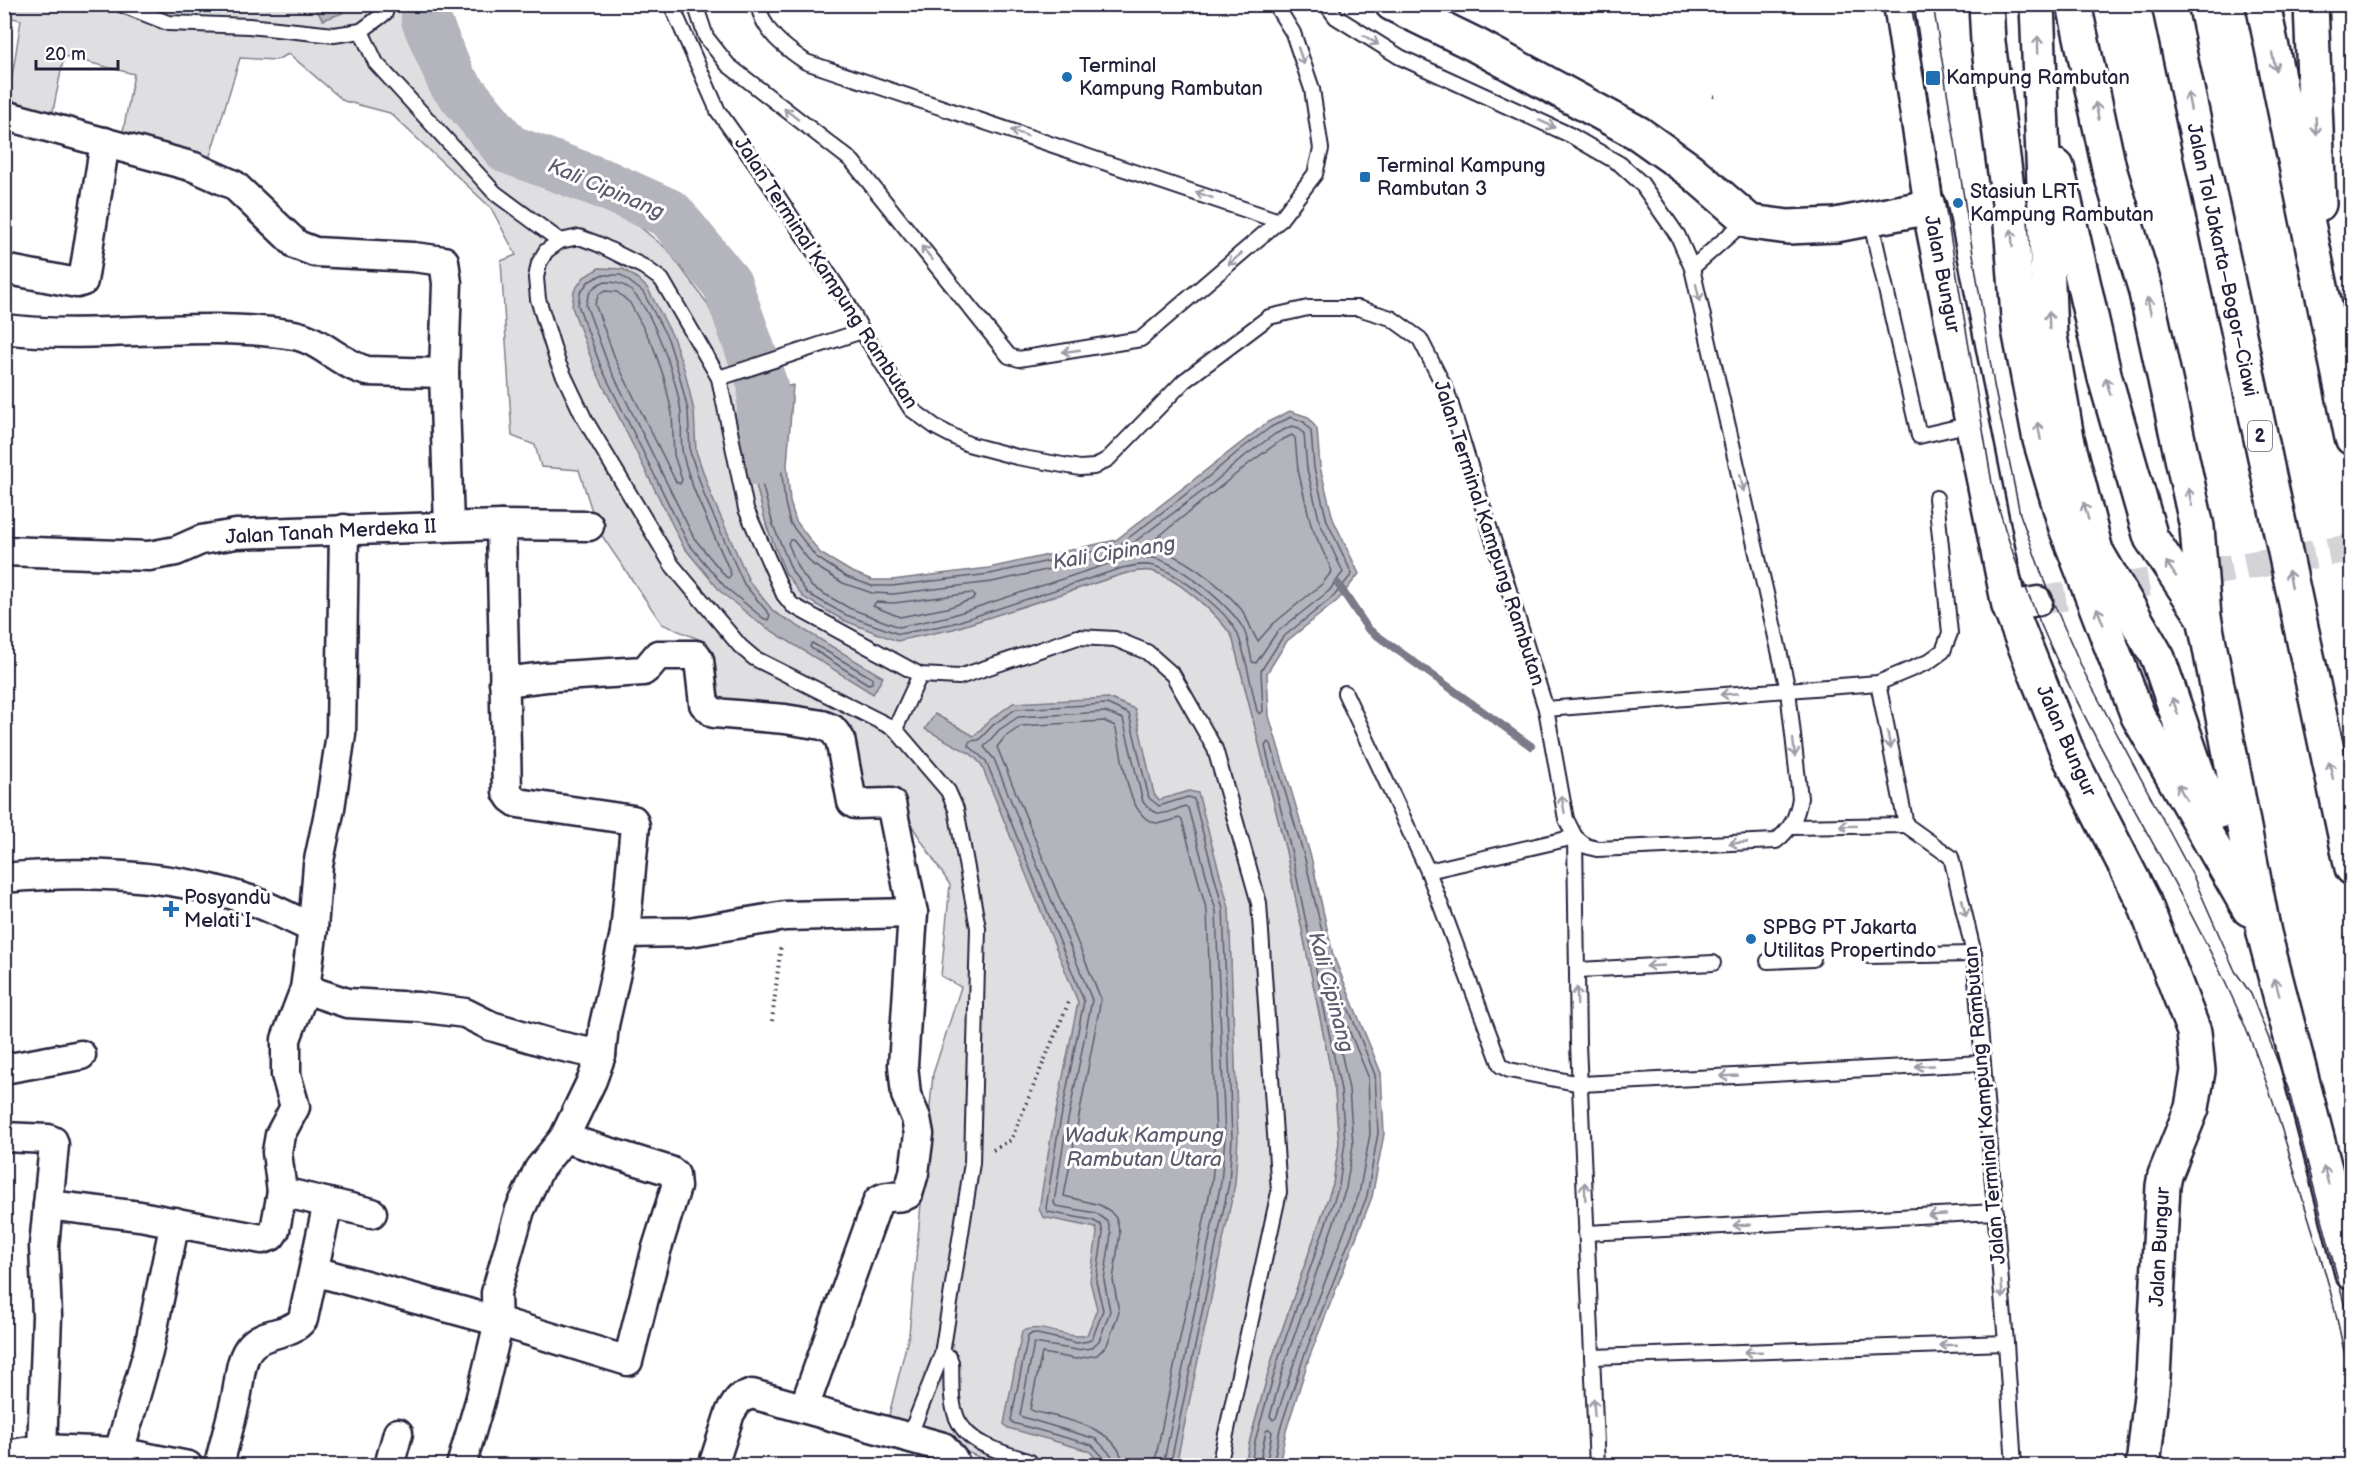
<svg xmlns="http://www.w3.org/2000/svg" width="2356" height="1470" font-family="'Balsamiq Sans',sans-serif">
	<rect width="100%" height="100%" fill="#fff"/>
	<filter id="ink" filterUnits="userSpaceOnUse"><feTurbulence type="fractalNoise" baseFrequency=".0167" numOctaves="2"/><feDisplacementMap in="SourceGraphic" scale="12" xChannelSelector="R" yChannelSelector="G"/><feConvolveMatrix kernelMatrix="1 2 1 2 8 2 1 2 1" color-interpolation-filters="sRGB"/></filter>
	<g filter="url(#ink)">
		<path fill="#dfdfe2" stroke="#80808e" stroke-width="1.5" d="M4,5H410V14L420,56L452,107L498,160L553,187L629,218L668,250L707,303L749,396L748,433L754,477L767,527L786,574L953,629L1123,574C1132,572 1143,569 1152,571C1179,579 1216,613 1232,636L1286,851L1335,1091L1339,1143L1333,1184L1273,1356L1250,1440L1245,1465H998L888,1419L909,1334L933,1074L961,987L941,976L950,885L896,801L857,800L839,718L717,707L703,641L662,624L598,530L579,470L541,467L535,445L512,436L501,261L516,255L491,208L390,113L344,101L289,54L276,60L240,58L209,159L122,137L134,74L64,56L52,116L8,103L21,20L5,16Z"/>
		<g fill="#b4b4bc" stroke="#7a7a88" stroke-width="1.5">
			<path d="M309,5H337L343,13L323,20L313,5Z"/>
			<path d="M599,268L623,269L637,278L648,289L673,337L685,372L694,411L696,451L711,495L749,581L774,612L883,677L873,694L759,623L721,592L683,546L595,369L572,307L574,291L584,277Z"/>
			<path d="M793,385L787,465L790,502L796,521L820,553L850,571L872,580H892L989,568L1116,540L1268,422L1290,411L1308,417L1317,429L1320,467L1333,519L1359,574L1338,600L1287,641L1267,673L1269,716L1311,857L1333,955L1381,1073L1384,1134L1372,1197L1309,1358L1286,1431L1279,1465H1245L1250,1440L1273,1356L1333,1184L1339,1143L1335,1091L1286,851L1232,636C1216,613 1179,579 1152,571C1143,569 1132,572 1123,574L953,629L897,641L843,620L803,597L786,574L767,527L754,477L748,433L749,396Z"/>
			<path d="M1108,698L1135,709L1154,794L1159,800L1189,791L1198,793L1229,908L1238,1138L1235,1184L1176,1465H1102L1089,1451L1008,1428L1004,1424L1022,1331C1043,1322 1065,1340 1087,1335L1097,1309L1090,1281L1097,1233L1096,1228L1043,1217L1039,1209L1051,1137L1078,1002L981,764L971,754L925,729L935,714L974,736L990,720L1013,703Z"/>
		</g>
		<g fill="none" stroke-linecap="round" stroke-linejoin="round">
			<g stroke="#5c5c6f" stroke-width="1.5">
				<path d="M601,275H621L643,292L668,339L679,374L688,411L690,452L705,497L744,584L770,615L768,620L763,618L725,587L688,543L601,367L578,305L580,293L588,282Z"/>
				<path d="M603,282C613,282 620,282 629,289C653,308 678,383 681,414C682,427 680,442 683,455C693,496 715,535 731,574L729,578L726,577L694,538L608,364L586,305C588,293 592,287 603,282Z"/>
				<path d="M605,291L617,292L630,303L653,346L664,378L672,413L674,455L682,480L680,484L676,482L616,361L595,304L599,294Z"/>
				<path d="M782,394L786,396L781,466L785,503L790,523L816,557L847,577L872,586H892L990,574L1118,546L1207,478L1241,449L1271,427L1291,417L1304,422L1311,431L1314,468L1327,521L1352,574L1334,596L1282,638L1261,671L1263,711L1260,714L1257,711C1251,687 1247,659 1238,635C1229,612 1178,573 1154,566C1144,563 1132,566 1122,568L951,624L899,634L846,615L807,593L792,571L773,525L760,476L754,433L755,401Z"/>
				<path d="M775,403L777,406L773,465L774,477L771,480L767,474L762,432V409L764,406Z"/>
				<path d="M1292,426L1299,428L1304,434L1307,469L1320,523L1343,572L1329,591L1277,632L1256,663L1252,662C1250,651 1248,639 1244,630C1232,607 1178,562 1153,558C1141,556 1131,558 1120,560L950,616L899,627L849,608L812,587L798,568L788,543L790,540H793L812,564L843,583L872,593L893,594L992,582L1118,554L1211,485L1246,455L1275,434Z"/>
				<path d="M1292,435L1295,438L1298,470L1311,525L1332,571L1322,584L1273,624L1258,641C1252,634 1249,620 1241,609C1222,586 1179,552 1150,548L1148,545L1251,462L1280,441Z"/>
				<path d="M972,593L975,596L973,599L947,608L900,617L873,606L876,602L894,603Z"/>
				<path d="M812,643L872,678V683L868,684L811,648L810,646Z"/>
				<path d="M1333,997L1336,999L1368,1076L1370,1134L1359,1194L1297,1354L1276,1418L1273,1420L1270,1416L1286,1359L1346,1188L1353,1145L1349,1089L1330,1000Z"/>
				<path d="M1106,1466L1105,1459L1092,1445L1013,1423L1011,1420L1028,1336L1033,1333L1077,1343L1089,1341L1093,1337L1103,1310L1096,1281L1103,1233L1101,1225L1092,1220L1048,1212L1046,1208L1057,1138L1084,1001L986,761L968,745L970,741L979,740L994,724L1016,709L1107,704L1129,714L1149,798L1159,806L1188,797L1194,799L1223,909L1232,1138L1229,1183L1170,1466"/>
				<path d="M1114,1466L1112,1456L1096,1439L1022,1417L1020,1415L1034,1343L1077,1350L1091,1348L1099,1341L1110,1311L1104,1280L1111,1234L1108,1222L1096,1213L1056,1206L1054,1203L1064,1140L1092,1000L994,759L984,747L999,730L1018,717L1105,712L1123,719L1143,802C1157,820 1167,813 1185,806L1188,808L1216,911L1225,1138L1221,1182L1163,1466"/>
				<path d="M1123,1466C1121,1426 1062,1419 1033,1411L1030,1409L1042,1353L1076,1359L1097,1355L1107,1345L1119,1312L1113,1280L1120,1233L1116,1218L1110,1211L1100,1205L1064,1196L1101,999L997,747L1005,737L1021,726L1104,721L1115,726C1123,750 1125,818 1156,823C1164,824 1172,820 1179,818L1182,820L1207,912L1216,1137L1212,1181L1154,1466"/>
				<path d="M1251,1466L1255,1441L1279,1357L1339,1186L1345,1142L1341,1090L1291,850L1265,746L1268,742L1271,744L1305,859L1328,957L1375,1075L1378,1133L1367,1196L1304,1356L1280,1429L1273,1466"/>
				<path d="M1259,1466L1266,1431L1269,1429L1272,1432L1266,1466"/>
			</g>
			<path stroke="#7a7a88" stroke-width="8" d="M1338,584L1368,629L1531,746"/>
			<path stroke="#b4b4bc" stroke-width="50" d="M426,4V20L452,81L508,149L606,185L670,214L727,284L763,386L759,461"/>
			<path stroke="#d3d3d8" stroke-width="28" stroke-dasharray="28 14" stroke-linecap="butt" d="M2038,601L2352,548"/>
			<defs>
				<g id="lane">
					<path d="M120,4L168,23L249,26L334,35L361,31L385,13L387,4"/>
					<path d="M671,4L718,111L769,183L847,302L862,331L911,409L937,428L968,444L1017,457L1080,468L1094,467L1108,459L1184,381L1269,317L1308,308H1358L1391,318L1420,339L1447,392L1546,709L1566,819L1575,837L1578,1044L1597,1466"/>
					<path d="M695,4L706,37L728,65L852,161L1009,356L1019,359L1141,339L1279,221L1315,174L1321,149L1312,89L1293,33L1275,4"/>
					<path d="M758,4C763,32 784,47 806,62L1279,221"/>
					<path d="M1326,4L1336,17L1400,57L1570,135L1620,164L1641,183L1678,236L1692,268L1788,690L1878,683L1928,662L1943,651L1950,633L1936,498"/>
					<path d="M361,31L376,63L495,193L560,241"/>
					<path d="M1870,218L1919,436L1971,424"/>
					<path d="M1692,268L1734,231L1749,223"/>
					<path d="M719,378L862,331"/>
					<path d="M1878,683L1906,825L1951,857L1974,954L2006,1343L2014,1466"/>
					<path d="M1345,693L1428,871L1501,1066L1509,1070L1581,1084L1983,1063"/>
					<path d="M895,729L754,658L740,646L672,565L584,418L558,363L538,299L536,278L539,263L546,251L560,241L579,237L598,244L644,267L662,280L719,378L746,509L784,595L792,605L920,675L959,677L1078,637L1115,639L1147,652L1173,675L1215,749L1259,903L1279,1192L1219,1466"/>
					<path d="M1791,827L1906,825"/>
					<path d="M1428,871L1575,837L1586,846L1597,849L1776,841C1791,829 1797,817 1800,798L1788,690L1546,709"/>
					<path d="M1869,956L1974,954"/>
					<path d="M1768,961L1813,959"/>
					<path d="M1578,970L1713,963"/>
					<path d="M1586,1233L1996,1212"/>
					<path d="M942,1354L949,1357L951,1362C952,1377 950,1394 954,1409C962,1445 999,1450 1030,1462L1034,1466"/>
					<path d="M1592,1357L2006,1343"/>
					<path d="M909,1437L942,1354L972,1163L978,928L956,809L948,791L895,729L920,675"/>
				</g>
				<g id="street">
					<path d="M1898,4L1929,207"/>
					<path d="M4,115L194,167L234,185L297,245L315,252L413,257L444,261L447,283L444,373L449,526"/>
					<path d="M4,269L77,283L83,281L105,142"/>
					<path d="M4,329C100,341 198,319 294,335C321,340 340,364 367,371L444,373"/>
					<path d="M4,551L149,556L176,551L201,540L236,534L501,525L589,526"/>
					<path d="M2009,606L2038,601"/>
					<path d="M504,682L546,677L643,671L648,667L658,655H696L699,660L704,704L714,713L785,719L822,725L832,729L840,739L852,802L855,804L891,803L913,913L903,1065L906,1095L916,1118L919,1134L914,1173L908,1194C898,1200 888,1193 878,1201L804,1408"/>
					<path d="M4,878C86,870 171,874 250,900C271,907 292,919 313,928L318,865L330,808L341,734L344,529"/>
					<path d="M313,928L305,989L347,1003L418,1007L465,1013L491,1026L555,1045L601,1055"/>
					<path d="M625,933L689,932L785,916L913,913"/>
					<path d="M4,1069L81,1055"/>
					<path d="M4,1137L48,1139L53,1141L54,1145L44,1246L47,1316L42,1449"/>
					<path d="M282,1192L277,1152L280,1135L295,1107L286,1075V1039L305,989"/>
					<path d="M48,1205L140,1216L262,1239L271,1236L275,1230L282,1192L372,1213"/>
					<path d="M314,1271L497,1321L628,1361L656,1251L676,1187L675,1175L670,1171L564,1138"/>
					<path d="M119,1452L148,1352L175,1222"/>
					<path d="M10,1466L11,1460L18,1453L42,1449L119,1452L188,1466"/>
					<path d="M219,1466C224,1443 231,1421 236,1398C240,1382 239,1359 251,1346C265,1330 291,1336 303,1319L328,1203"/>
					<path d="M389,1466L398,1433"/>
					<path d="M461,1466L480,1401L497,1330L496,1293L520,1210L539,1169L564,1138L592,1080L601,1055L604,1025L625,933L635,826L633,820L518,803L511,798L507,792L501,525"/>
					<path d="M713,1466L730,1413L739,1399L752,1394L943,1447L954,1461V1466"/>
				</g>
				<path id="secondary" d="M1392,4L1474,44L1638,133L1690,170L1750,222L1788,227L1836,225L1929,207L2009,606L2069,756L2144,902L2194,1032L2198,1071L2192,1108L2165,1175L2163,1186L2153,1378L2143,1466"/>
				<g id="highway">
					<path d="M1986,4L1988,42L2010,211L2019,329L2040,440L2066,528L2138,716L2249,909"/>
					<path d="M2037,4L2050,336L2067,438L2096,551L2158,658L2200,780L2217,812"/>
					<path d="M2074,4L2109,168L2145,288L2197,527L2204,617L2264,933L2352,1273"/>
					<path d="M2169,4L2352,868"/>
					<path d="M2263,4L2352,438"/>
					<path d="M2311,4L2319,204"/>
					<path d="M2057,167L2105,378L2151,538L2203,616"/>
				</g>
			</defs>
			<use href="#lane" stroke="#22223b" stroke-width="18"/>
			<use href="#street" stroke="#22223b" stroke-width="33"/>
			<use href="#secondary" stroke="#22223b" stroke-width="38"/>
			<use href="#highway" stroke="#22223b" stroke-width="38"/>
			<g stroke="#22223b" stroke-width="4" stroke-dasharray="1.5 4.5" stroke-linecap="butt">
				<path d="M1713,96L1719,97"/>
				<path d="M772,1021L781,944"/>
				<path d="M993,1150L1011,1140L1070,999"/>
			</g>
			<use href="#lane" stroke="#fff" stroke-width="14"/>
			<use href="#street" stroke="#fff" stroke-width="28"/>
			<use href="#secondary" stroke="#fff" stroke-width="33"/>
			<use href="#highway" stroke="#fff" stroke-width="33"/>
			<g stroke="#22223b" stroke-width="1.5">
				<path d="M1911,4L1992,483C2037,664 2147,817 2226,984C2256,1046 2277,1111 2296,1177C2307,1214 2320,1252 2330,1290C2338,1321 2344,1353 2352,1385"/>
				<path d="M1933,4L1994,385L2020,514L2046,586L2084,672L2193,876L2235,971L2251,994L2269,1039L2288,1088L2352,1334"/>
			</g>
		</g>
		<defs><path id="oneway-shaft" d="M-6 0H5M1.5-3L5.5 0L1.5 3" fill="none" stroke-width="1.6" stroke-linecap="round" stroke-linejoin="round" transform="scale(1.5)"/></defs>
		<g stroke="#9c9ca7">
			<use href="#oneway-shaft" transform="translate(1371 40) rotate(32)"/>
			<use href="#oneway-shaft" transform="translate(2038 45) rotate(-91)"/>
			<use href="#oneway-shaft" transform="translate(1301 56) rotate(71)"/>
			<use href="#oneway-shaft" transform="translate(2274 62) rotate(78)"/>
			<use href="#oneway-shaft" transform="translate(2189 101) rotate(-101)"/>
			<use href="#oneway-shaft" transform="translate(2097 111) rotate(-102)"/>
			<use href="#oneway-shaft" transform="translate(791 114) rotate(-142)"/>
			<use href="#oneway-shaft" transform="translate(1547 124) rotate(25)"/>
			<use href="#oneway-shaft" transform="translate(2316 126) rotate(88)"/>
			<use href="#oneway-shaft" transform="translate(1019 133) rotate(-161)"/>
			<use href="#oneway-shaft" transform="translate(1204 195) rotate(-161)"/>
			<use href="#oneway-shaft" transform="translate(2012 238) rotate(-94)"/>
			<use href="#oneway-shaft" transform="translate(927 253) rotate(-129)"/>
			<use href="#oneway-shaft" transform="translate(1235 259) rotate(139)"/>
			<use href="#oneway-shaft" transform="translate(1698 293) rotate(77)"/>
			<use href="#oneway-shaft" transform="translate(2149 306) rotate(-102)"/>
			<use href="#oneway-shaft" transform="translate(2049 320) rotate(-92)"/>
			<use href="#oneway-shaft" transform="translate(1071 351) rotate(172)"/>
			<use href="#oneway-shaft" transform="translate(2108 386) rotate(-105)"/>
			<use href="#oneway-shaft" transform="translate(2039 431) rotate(-101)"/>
			<use href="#oneway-shaft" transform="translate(1742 483) rotate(77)"/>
			<use href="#oneway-shaft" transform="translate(2190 497) rotate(-102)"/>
			<use href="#oneway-shaft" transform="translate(2086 511) rotate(-105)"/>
			<use href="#oneway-shaft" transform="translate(2171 569) rotate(-124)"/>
			<use href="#oneway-shaft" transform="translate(2290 579) rotate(-102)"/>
			<use href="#oneway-shaft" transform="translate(2100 616) rotate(-111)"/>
			<use href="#oneway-shaft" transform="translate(1729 694) rotate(176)"/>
			<use href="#oneway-shaft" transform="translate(2175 706) rotate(-109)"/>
			<use href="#oneway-shaft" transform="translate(1889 740) rotate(79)"/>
			<use href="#oneway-shaft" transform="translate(1794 748) rotate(84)"/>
			<use href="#oneway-shaft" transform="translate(2331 770) rotate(-102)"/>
			<use href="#oneway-shaft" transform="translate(2182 792) rotate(-120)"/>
			<use href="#oneway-shaft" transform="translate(1563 804) rotate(-100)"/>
			<use href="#oneway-shaft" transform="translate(1848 826) rotate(179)"/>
			<use href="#oneway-shaft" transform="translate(1738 843) rotate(177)"/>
			<use href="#oneway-shaft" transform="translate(1964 908) rotate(77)"/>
			<use href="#oneway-shaft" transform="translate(1655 966) rotate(177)"/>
			<use href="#oneway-shaft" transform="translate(2277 987) rotate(-105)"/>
			<use href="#oneway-shaft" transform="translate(1577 996) rotate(-91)"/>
			<use href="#oneway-shaft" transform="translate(1924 1066) rotate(177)"/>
			<use href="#oneway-shaft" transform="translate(1729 1076) rotate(177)"/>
			<use href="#oneway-shaft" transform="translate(2326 1175) rotate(-105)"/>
			<use href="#oneway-shaft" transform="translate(1585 1191) rotate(-92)"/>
			<use href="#oneway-shaft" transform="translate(1937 1215) rotate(177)"/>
			<use href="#oneway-shaft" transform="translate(1742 1225) rotate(177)"/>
			<use href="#oneway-shaft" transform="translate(2002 1290) rotate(85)"/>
			<use href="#oneway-shaft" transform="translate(1948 1345) rotate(178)"/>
			<use href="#oneway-shaft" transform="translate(1753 1352) rotate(178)"/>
			<use href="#oneway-shaft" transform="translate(1594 1407) rotate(-93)"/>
		</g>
	</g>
	<g fill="#1f6fb2" stroke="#fff" stroke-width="2">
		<circle cx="1067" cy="77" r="6"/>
		<rect x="1925" y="70" width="16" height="16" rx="3"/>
		<rect x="1359" y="171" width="12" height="12" rx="3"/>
		<circle cx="1958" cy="203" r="6"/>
		<path d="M168 900h6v6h6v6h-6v6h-6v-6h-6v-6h6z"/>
		<circle cx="1751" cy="939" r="6"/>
	</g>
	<g text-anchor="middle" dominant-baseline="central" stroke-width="6" stroke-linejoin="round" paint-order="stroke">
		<rect fill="#fff" stroke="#646476" stroke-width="1.5" x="2248" y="421" width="24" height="30" rx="4.5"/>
		<g font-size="18" font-weight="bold" fill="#22223b">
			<text x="2260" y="436">2</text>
		</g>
		<g font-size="20" fill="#22223b" stroke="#fff" text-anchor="start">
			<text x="1079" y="66">Terminal<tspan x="1079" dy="23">Kampung Rambutan</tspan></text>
			<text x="1946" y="78">Kampung Rambutan</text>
			<text x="1377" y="166">Terminal Kampung<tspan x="1377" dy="23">Rambutan 3</tspan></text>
			<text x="1970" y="192">Stasiun LRT<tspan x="1970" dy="23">Kampung Rambutan</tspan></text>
			<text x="184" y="898">Posyandu<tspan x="184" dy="23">Melati I</tspan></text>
			<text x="1763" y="928">SPBG PT Jakarta<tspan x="1763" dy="23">Utilitas Propertindo</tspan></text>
		</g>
		<g font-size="20" fill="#22223b" stroke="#fff">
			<text transform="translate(2222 260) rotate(78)">Jalan Tol Jakarta–Bogor–Ciawi</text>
			<text transform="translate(826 273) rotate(57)">Jalan Terminal Kampung Rambutan</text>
			<text transform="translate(1942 274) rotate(79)">Jalan Bungur</text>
			<text transform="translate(331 532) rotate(-3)">Jalan Tanah Merdeka II</text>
			<text transform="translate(1489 533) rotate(72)">Jalan Terminal Kampung Rambutan</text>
			<text transform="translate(2066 741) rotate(66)">Jalan Bungur</text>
			<text transform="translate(1985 1105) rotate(-95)">Jalan Terminal Kampung Rambutan</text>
			<text transform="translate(2160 1247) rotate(-87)">Jalan Bungur</text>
		</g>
		<g font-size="21" font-style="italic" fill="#5c5c6f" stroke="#fff">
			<text transform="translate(606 189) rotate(23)">Kali Cipinang</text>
			<text transform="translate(1114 553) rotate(-9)">Kali Cipinang</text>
			<text transform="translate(1331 992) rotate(75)">Kali Cipinang</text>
			<text x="1144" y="1135">Waduk Kampung<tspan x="1144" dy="24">Rambutan Utara</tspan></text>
		</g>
	</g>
	<rect width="2356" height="1470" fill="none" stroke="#fff" stroke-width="24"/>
	<rect x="12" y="12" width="2332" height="1446" fill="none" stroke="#22223b" stroke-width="2" filter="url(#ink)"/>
	<path d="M36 60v9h82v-9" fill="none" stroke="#22223b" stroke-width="3"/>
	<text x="45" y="60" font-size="18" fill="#22223b" stroke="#ffffff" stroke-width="4.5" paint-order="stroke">20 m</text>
</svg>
